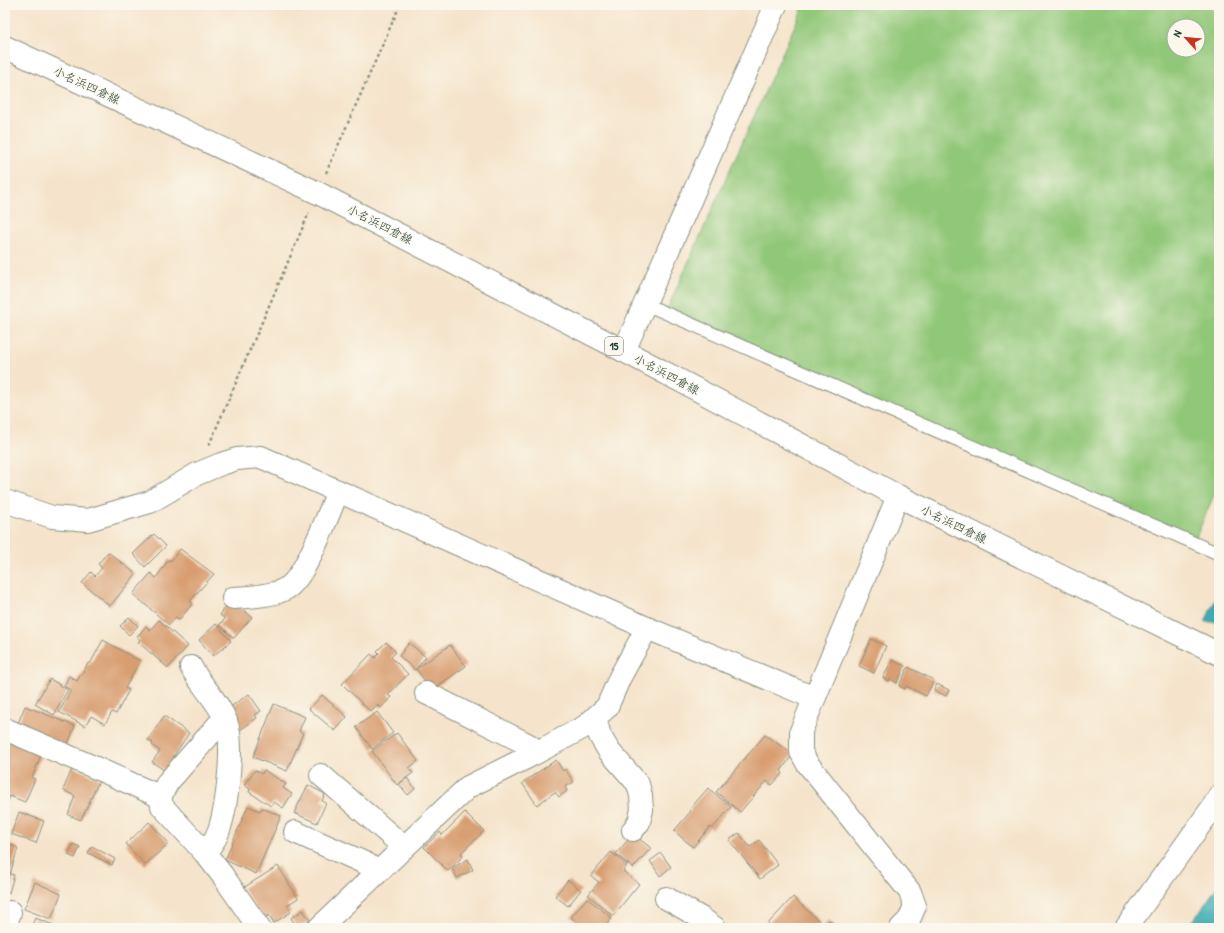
<svg xmlns="http://www.w3.org/2000/svg" width="1224" height="933" font-family="'Patrick Hand','Klee One',sans-serif">
	<rect width="100%" height="100%" fill="#fbf7ec"/>
	<filter id="ink" filterUnits="userSpaceOnUse"><feTurbulence type="fractalNoise" baseFrequency=".025" numOctaves="2"/><feDisplacementMap in="SourceGraphic" scale="8" xChannelSelector="R" yChannelSelector="G"/><feConvolveMatrix kernelMatrix="1 2 1 2 8 2 1 2 1" color-interpolation-filters="sRGB"/></filter>
	<filter id="wash" filterUnits="userSpaceOnUse"><feTurbulence type="fractalNoise" baseFrequency=".012" numOctaves="4" result="noise"/><feDisplacementMap in="SourceGraphic" scale="16" xChannelSelector="R" yChannelSelector="G"/><feGaussianBlur stdDeviation="0.9" result="paint"/><feColorMatrix in="noise" values="0 0 0 0 0 0 0 0 0 0 0 0 0 0 0 0 0 1.4 0 .05"/><feComposite in="paint" operator="in"/></filter>
	<g filter="url(#wash)">
		<rect width="100%" height="100%" fill="#f5e4cb"/>
		<path fill="#91c778" stroke="#588256" fill-rule="evenodd" d="M804,5H1219V483L1194,542L665,314ZM1174,26H1198V50H1174Z"/>
		<g fill="#3aabb4" stroke="#2c7474">
			<path d="M1219,591V622H1205Z"/>
			<path d="M1219,884V928H1188Z"/>
		</g>
		<g id="blocks">
			<g fill="#d89e71">
				<path d="M154,534L166,546L145,567L133,554Z"/>
				<path d="M180,549L214,574L190,601L193,603L179,620L176,617L169,625L133,594L151,573L156,578L169,559L171,561Z"/>
				<path d="M108,552L136,574L110,606L82,583L91,572L95,576L102,568L98,564Z"/>
				<path d="M228,604H236L252,617L234,638L219,625L225,619L220,615Z"/>
				<path d="M129,617L138,626L129,635L120,626Z"/>
				<path d="M159,620L188,646L168,668L138,642L140,640L137,637L146,626L150,630Z"/>
				<path d="M216,624L231,641L213,656L199,640Z"/>
				<path d="M871,639L886,646L874,673L859,666Z"/>
				<path d="M103,640L140,661L125,688L129,690L116,714L112,712L105,724L91,716L85,726L59,712L71,690L64,686L69,676L77,681L81,674H82L88,663L90,664Z"/>
				<path d="M386,642L396,652L391,657L408,674L388,695L391,697L381,708L378,705L371,712L342,684L371,654L375,658L379,653L377,651Z"/>
				<path d="M409,643L426,657L415,670L399,656Z"/>
				<path d="M450,645L466,666L432,690L416,669Z"/>
				<path d="M892,660L905,666L897,683L890,679L889,681L883,678Z"/>
				<path d="M908,667L934,680L926,696L906,686L905,689L899,686Z"/>
				<path d="M50,679L68,690L54,715L35,704Z"/>
				<path d="M937,684L949,690L946,696L934,690Z"/>
				<path d="M249,694L261,711L255,715L257,718L240,730L226,710Z"/>
				<path d="M322,695L347,717L335,731L309,709Z"/>
				<path d="M274,704L305,717L299,731L303,733L287,771L253,757Z"/>
				<path d="M25,706L75,726L66,748L16,728Z"/>
				<path d="M377,712L393,733L372,749L356,727Z"/>
				<path d="M164,716L189,733L173,757L176,759L167,772L152,762L160,751L152,745L153,743L148,740Z"/>
				<path d="M397,733L418,761L409,768L413,773L397,785L372,751Z"/>
				<path d="M765,735L793,754L781,771L783,773L772,785L767,781L740,812L716,792Z"/>
				<path d="M9,739L42,753L32,778L35,779L25,802L10,796L6,804H5V749Z"/>
				<path d="M556,760L563,771L565,769L574,782L565,787L567,791L559,797L555,792L537,805L522,783Z"/>
				<path d="M73,767L100,779L81,820L68,815L75,796L63,790Z"/>
				<path d="M255,770L262,774L264,770L286,784L283,788L292,794L283,808L274,802L271,806L249,792L250,789L244,785Z"/>
				<path d="M407,778L415,789L408,795L399,784Z"/>
				<path d="M308,785L325,794L322,801L326,803L317,823L294,813Z"/>
				<path d="M708,788L731,807L712,829L710,827L693,847L674,831L691,811L690,809Z"/>
				<path d="M248,806L260,811L262,808L281,816L256,874L225,860Z"/>
				<path d="M19,812L44,821L36,843L11,834Z"/>
				<path d="M465,812L484,831L461,853L463,856L448,871L424,847L440,832L442,835Z"/>
				<path d="M149,822L169,843L145,865L126,844Z"/>
				<path d="M739,833L750,847L759,840L778,865L760,879L729,840Z"/>
				<path d="M633,834L651,848L633,868L616,854Z"/>
				<path d="M5,842L18,848L10,874L14,875L9,893L5,891Z"/>
				<path d="M73,844L80,847L75,858L68,855Z"/>
				<path d="M92,846L115,859L112,865L88,853Z"/>
				<path d="M611,852L627,865L623,871L639,884L613,916L588,895L599,882L591,876Z"/>
				<path d="M661,853L671,867L660,876L650,861Z"/>
				<path d="M468,859L473,870L457,878L452,868Z"/>
				<path d="M278,866L298,898L287,905L291,912L274,923L269,915L263,920L243,888Z"/>
				<path d="M568,880L581,890L568,906L555,896Z"/>
				<path d="M35,882L61,894L51,919L24,909Z"/>
				<path d="M793,897L820,922L815,928L810,927L809,928H764Z"/>
				<path d="M587,898L612,918L604,928H584L571,917Z"/>
				<path d="M303,910L310,921L297,928L291,918Z"/>
				<path d="M35,918L54,925L53,928H31Z"/>
				<path d="M829,920L838,928H821Z"/>
			</g>
		</g>
	</g>
	<g filter="url(#ink)">
		<use href="#blocks" fill-opacity="0" stroke="#8a9080" stroke-width="1"/>
		<g fill="none" stroke-linecap="round" stroke-linejoin="round">
			<defs>
				<path id="service" d="M645,304L1217,553L1219,548"/>
				<g id="minor">
					<path d="M624,351L776,5"/>
					<path d="M898,496L801,731V752L807,763L910,892L915,906L909,920L901,928"/>
					<path d="M5,501L52,517L88,520L150,502L197,474L221,464L237,459L261,457L647,628L814,698"/>
					<path d="M233,598C248,597 275,596 287,588C306,577 329,512 338,491"/>
					<path d="M191,667C201,686 218,700 226,721C235,744 227,812 217,835C214,842 209,847 205,853"/>
					<path d="M426,693L529,745L537,752"/>
					<path d="M595,718L600,736L609,751L638,784L641,796L642,810L639,822L633,830"/>
					<path d="M226,721L218,725L168,782C163,791 159,796 162,806L205,853L223,876L259,928"/>
					<path d="M5,729L96,768L161,797"/>
					<path d="M321,775L404,847"/>
					<path d="M295,832L367,864L377,873"/>
					<path d="M666,898L701,918L715,928"/>
					<path d="M5,928L10,912"/>
					<path d="M319,928L468,787L532,755L586,726L607,707L620,677L647,628"/>
					<path d="M1126,928L1212,808L1219,796"/>
				</g>
				<path id="primary" d="M5,47L318,193L624,351L898,496L1219,654"/>
			</defs>
			<use href="#service" stroke="#8a9080" stroke-width="14"/>
			<use href="#minor" stroke="#8a9080" stroke-width="24"/>
			<use href="#primary" stroke="#8a9080" stroke-width="24"/>
			<g stroke="#8a9080" stroke-width="2.5" stroke-dasharray="3 3" stroke-linecap="butt">
				<path d="M326,173L400,5"/>
				<path d="M209,445L309,213"/>
			</g>
			<use href="#service" stroke="#fff" stroke-width="12"/>
			<use href="#minor" stroke="#fff" stroke-width="22"/>
			<use href="#primary" stroke="#fff" stroke-width="22"/>
		</g>
	</g>
	<g text-anchor="middle" dominant-baseline="central" stroke-width="3" stroke-linejoin="round" paint-order="stroke">
		<rect fill="#fbf7ec" stroke="#61756b" stroke-width="1" x="605" y="337" width="18" height="18" rx="3"/>
		<g font-size="11" font-weight="bold" fill="#1f3d34">
			<text x="614" y="346">15</text>
		</g>
		<g font-size="12" fill="#1f3d34" stroke="#fbf7ec">
			<text transform="translate(87 85) rotate(25)">小名浜四倉線</text>
			<text transform="translate(380 224) rotate(27)">小名浜四倉線</text>
			<text transform="translate(667 374) rotate(28)">小名浜四倉線</text>
			<text transform="translate(954 524) rotate(26)">小名浜四倉線</text>
		</g>
	</g>
	<rect width="1224" height="933" fill="none" stroke="#fbf7ec" stroke-width="20"/>
	<g transform="translate(1186 38) rotate(297)"><circle r="19" fill="#fbf7ec" stroke="#a3ada2"/>
	<path d="M0-3L7 15L0 10L-7 15Z" fill="#c8321e"/>
	<text y="-6" font-size="11" font-weight="bold" text-anchor="middle" fill="#1f3d34">N</text>
	</g>
</svg>
